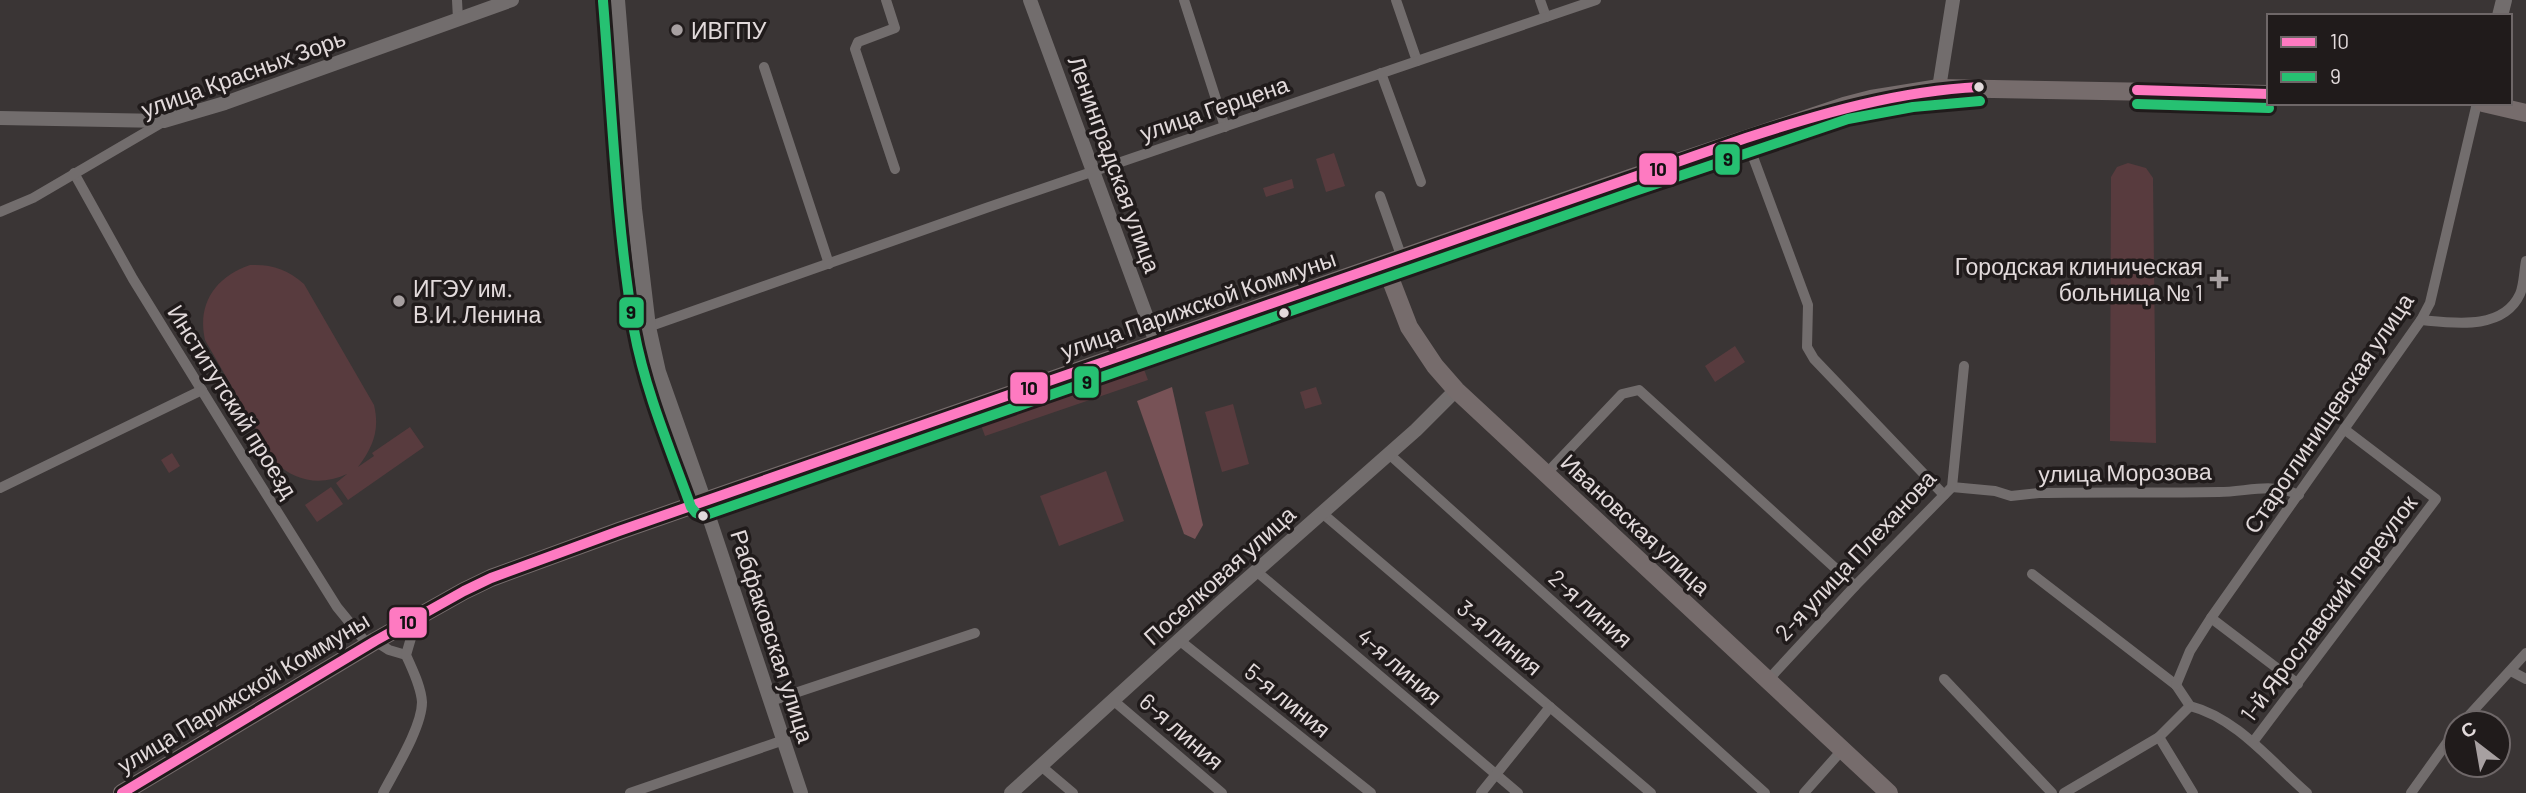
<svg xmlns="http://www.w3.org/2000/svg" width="2526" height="793" font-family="Barlow,sans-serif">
	<rect width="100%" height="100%" fill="#3a3535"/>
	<g fill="#583b3e">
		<path d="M1334,153L1345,186L1326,192L1316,159Z"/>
		<path d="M2128,163L2146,168L2153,178L2156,443L2110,441L2111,177L2117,167Z"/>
		<path d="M1292,179L1294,188L1266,197L1263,188Z"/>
		<path d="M250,265C272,264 287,269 304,284L374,405C380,430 373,447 358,467L374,456L372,453L410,427L424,447L348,500L336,483L347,474C321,486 296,482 275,462L205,340C197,304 215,277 250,265Z"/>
		<path d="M1735,346L1745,362L1715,382L1705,366Z"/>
		<path d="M1142,364L1148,380L985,436L979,420Z"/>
		<path d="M1316,387L1322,404L1305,409L1300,392Z"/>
		<path d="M1233,404L1249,464L1222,472L1205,412Z"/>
		<path d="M172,453L180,466L169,473L161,460Z"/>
		<path d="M1106,471L1124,521L1059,546L1040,496Z"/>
		<path d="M331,487L343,504L317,522L305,505Z"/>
	</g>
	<path fill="#775256" d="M1172,387L1203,525L1195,539L1184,534L1137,401Z"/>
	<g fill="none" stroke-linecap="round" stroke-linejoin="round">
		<g stroke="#726d6d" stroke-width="10">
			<path d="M457,0L458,19"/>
			<path d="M886,0L895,28L858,42L855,49L895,169"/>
			<path d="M1184,0L1225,127"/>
			<path d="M1396,0L1417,61"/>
			<path d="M1540,0L1546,17"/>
			<path d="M764,67L829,264"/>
			<path d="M1381,73L1421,182"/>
			<path d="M1746,138L1808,305L1807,347L1814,359L1944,495"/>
			<path d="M74,173L133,279L243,457L337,607L368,645"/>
			<path d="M1380,196L1402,258"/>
			<path d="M0,212L33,198L163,122"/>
			<path d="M2421,320C2453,323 2503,331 2520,294C2524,285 2524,271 2526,261"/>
			<path d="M648,327L986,208L1596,0"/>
			<path d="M1389,454L1765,793"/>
			<path d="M1546,474L1622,394L1639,390L1855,586"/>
			<path d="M1952,487L1995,491L2011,496L2039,493C2099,492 2159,493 2219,492C2247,492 2271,482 2299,495"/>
			<path d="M0,488L202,390"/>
			<path d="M1322,513L1651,793"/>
			<path d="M1256,571L1518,793"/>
			<path d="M2032,574L2176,685L2190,706C2237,718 2271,762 2307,793"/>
			<path d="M2211,618L2298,684"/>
			<path d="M1179,640L1371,793"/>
			<path d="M375,641L389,650L406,655"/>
			<path d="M2511,671L2526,679"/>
			<path d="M1944,679L2052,793"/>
			<path d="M1768,680L1855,586L1952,487L1964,366"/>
			<path d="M2176,685L2190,651L2211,618L2421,320L2430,303L2477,103"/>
			<path d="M771,701L975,633"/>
			<path d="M1114,701L1222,793"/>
			<path d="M2462,723L2526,653"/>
			<path d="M2159,737L2193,793"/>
			<path d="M2253,742L2436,499L2344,429"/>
			<path d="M1041,766L1073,793"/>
			<path d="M383,793C395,770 422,727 422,702C421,686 412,669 406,655L411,638L409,621"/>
			<path d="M630,793L784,740"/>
			<path d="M1481,793L1550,707"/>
			<path d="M1804,793L1843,749"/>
			<path d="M2064,793L2159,737L2190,706"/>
			<path d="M2411,793L2456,730"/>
		</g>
		<g stroke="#726d6d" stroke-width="14">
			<path d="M1030,0L1157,345"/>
			<path d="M1939,88L1953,0"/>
			<path d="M0,118L164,121L225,103L512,0"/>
			<path d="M704,502L801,793"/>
			<path d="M1011,793L1220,603L1416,430L1456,390"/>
		</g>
		<g stroke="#726d6d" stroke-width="16">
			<path d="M617,0L634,209L648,327L658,372L704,502"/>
			<path d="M2500,16L2504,0"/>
		</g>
		<g stroke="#766c6c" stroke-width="18">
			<path d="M2483,103L2526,113"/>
			<path d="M1385,265L1409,327L1435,366L1456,390L1889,793"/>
			<path d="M122,793L375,641L464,591L491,578L619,531L1630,178L1844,106L1871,99L1939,88L2269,94"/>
		</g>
		<defs>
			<g id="bus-1">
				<path d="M2137,90L2269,94"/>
				<path d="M122,793L375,641L464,591L491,578L619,531L1746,138C1823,113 1898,91 1979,87"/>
			</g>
			<g id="bus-2">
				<path d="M603,1C612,110 616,222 634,330C645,390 670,449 691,507L696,513L703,516L1635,191L1848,119L1913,107L1980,101"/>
				<path d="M2137,104L2269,108"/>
			</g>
		</defs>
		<use href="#bus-1" stroke="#201b1b" stroke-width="16"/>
		<use href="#bus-2" stroke="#201b1b" stroke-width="16"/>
		<use href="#bus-1" stroke="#fe7ac1" stroke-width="10"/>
		<use href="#bus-2" stroke="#26c172" stroke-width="10"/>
	</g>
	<g fill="#a7a0a1" stroke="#201b1b" stroke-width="2.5">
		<circle cx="677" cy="30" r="7"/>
		<path d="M2215.5 268.5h7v7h7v7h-7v7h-7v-7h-7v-7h7z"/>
		<circle cx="399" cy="301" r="7"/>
	</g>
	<g fill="#e2dadb" stroke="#201b1b" stroke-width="2.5">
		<circle cx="1979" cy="87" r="6"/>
		<circle cx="1284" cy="313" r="6"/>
		<circle cx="703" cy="516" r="6"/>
	</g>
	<g text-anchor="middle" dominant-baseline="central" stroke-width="7" stroke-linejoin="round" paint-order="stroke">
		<g font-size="23" fill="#e2dadb" stroke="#201b1b" text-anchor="start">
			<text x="691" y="30">ИВГПУ</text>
			<text x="2203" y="266" text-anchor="end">Городская клиническая<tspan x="2203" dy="26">больница № 1</tspan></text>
			<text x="413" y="288">ИГЭУ им.<tspan x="413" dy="26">В.И. Ленина</tspan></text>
		</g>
		<g font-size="23" fill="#e2dadb" stroke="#201b1b">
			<text transform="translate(243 73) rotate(-20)">улица Красных Зорь</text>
			<text transform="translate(1214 108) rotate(-19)">улица Герцена</text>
			<text transform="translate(1115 164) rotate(70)">Ленинградская улица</text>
			<text transform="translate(1198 304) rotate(-19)">улица Парижской Коммуны</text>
			<text transform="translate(233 401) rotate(58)">Институтский проезд</text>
			<text transform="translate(2328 413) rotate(-56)">Староглинищевская улица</text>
			<text transform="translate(2125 472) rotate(-1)">улица Морозова</text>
			<text transform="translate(1636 524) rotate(43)">Ивановская улица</text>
			<text transform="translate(1855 555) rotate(-47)">2-я улица Плеханова</text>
			<text transform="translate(1219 575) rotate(-42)">Поселковая улица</text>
			<text transform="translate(1591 608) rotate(42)">2-я линия</text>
			<text transform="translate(2328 608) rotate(-53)">1-й Ярославский переулок</text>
			<text transform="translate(773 636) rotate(72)">Рабфаковская улица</text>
			<text transform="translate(1500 637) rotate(40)">3-я линия</text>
			<text transform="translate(1400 666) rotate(41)">4-я линия</text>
			<text transform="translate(243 692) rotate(-31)">улица Парижской Коммуны</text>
			<text transform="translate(1288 700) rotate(39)">5-я линия</text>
			<text transform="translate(1182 731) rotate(41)">6-я линия</text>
		</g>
	</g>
	<g stroke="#201b1b" stroke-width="2.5">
		<rect x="1714" y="143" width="27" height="33" rx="7" fill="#26c172"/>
		<rect x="1638" y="152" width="40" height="34" rx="7" fill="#fe7ac1"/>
		<rect x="618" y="296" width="27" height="33" rx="7" fill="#26c172"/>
		<rect x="1073" y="365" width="27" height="34" rx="7" fill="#26c172"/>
		<rect x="1009" y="371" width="40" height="34" rx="7" fill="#fe7ac1"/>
		<rect x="388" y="606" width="40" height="33" rx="7" fill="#fe7ac1"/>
	</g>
	<g font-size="19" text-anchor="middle" font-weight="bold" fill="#111">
		<text x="1728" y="166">9</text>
		<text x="1658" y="176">10</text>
		<text x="631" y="319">9</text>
		<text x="1087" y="389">9</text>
		<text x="1029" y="395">10</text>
		<text x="408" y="629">10</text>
	</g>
	<rect x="2267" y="14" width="245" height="91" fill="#201b1b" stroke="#6e6768" stroke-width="2"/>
	<rect x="2281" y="37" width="35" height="10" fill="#fe7ac1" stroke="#6e6768" stroke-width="2"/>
	<text x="2330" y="49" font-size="21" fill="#e2dadb">10</text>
	<rect x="2281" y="72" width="35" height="10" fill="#26c172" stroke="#6e6768" stroke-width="2"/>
	<text x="2330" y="84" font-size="21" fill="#e2dadb">9</text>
	<g transform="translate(2477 744) rotate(329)"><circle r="33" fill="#201b1b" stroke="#6e6768" stroke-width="2"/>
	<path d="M0-5L12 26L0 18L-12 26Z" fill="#a7a0a1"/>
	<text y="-10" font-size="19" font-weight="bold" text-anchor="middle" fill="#e2dadb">С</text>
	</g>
</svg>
